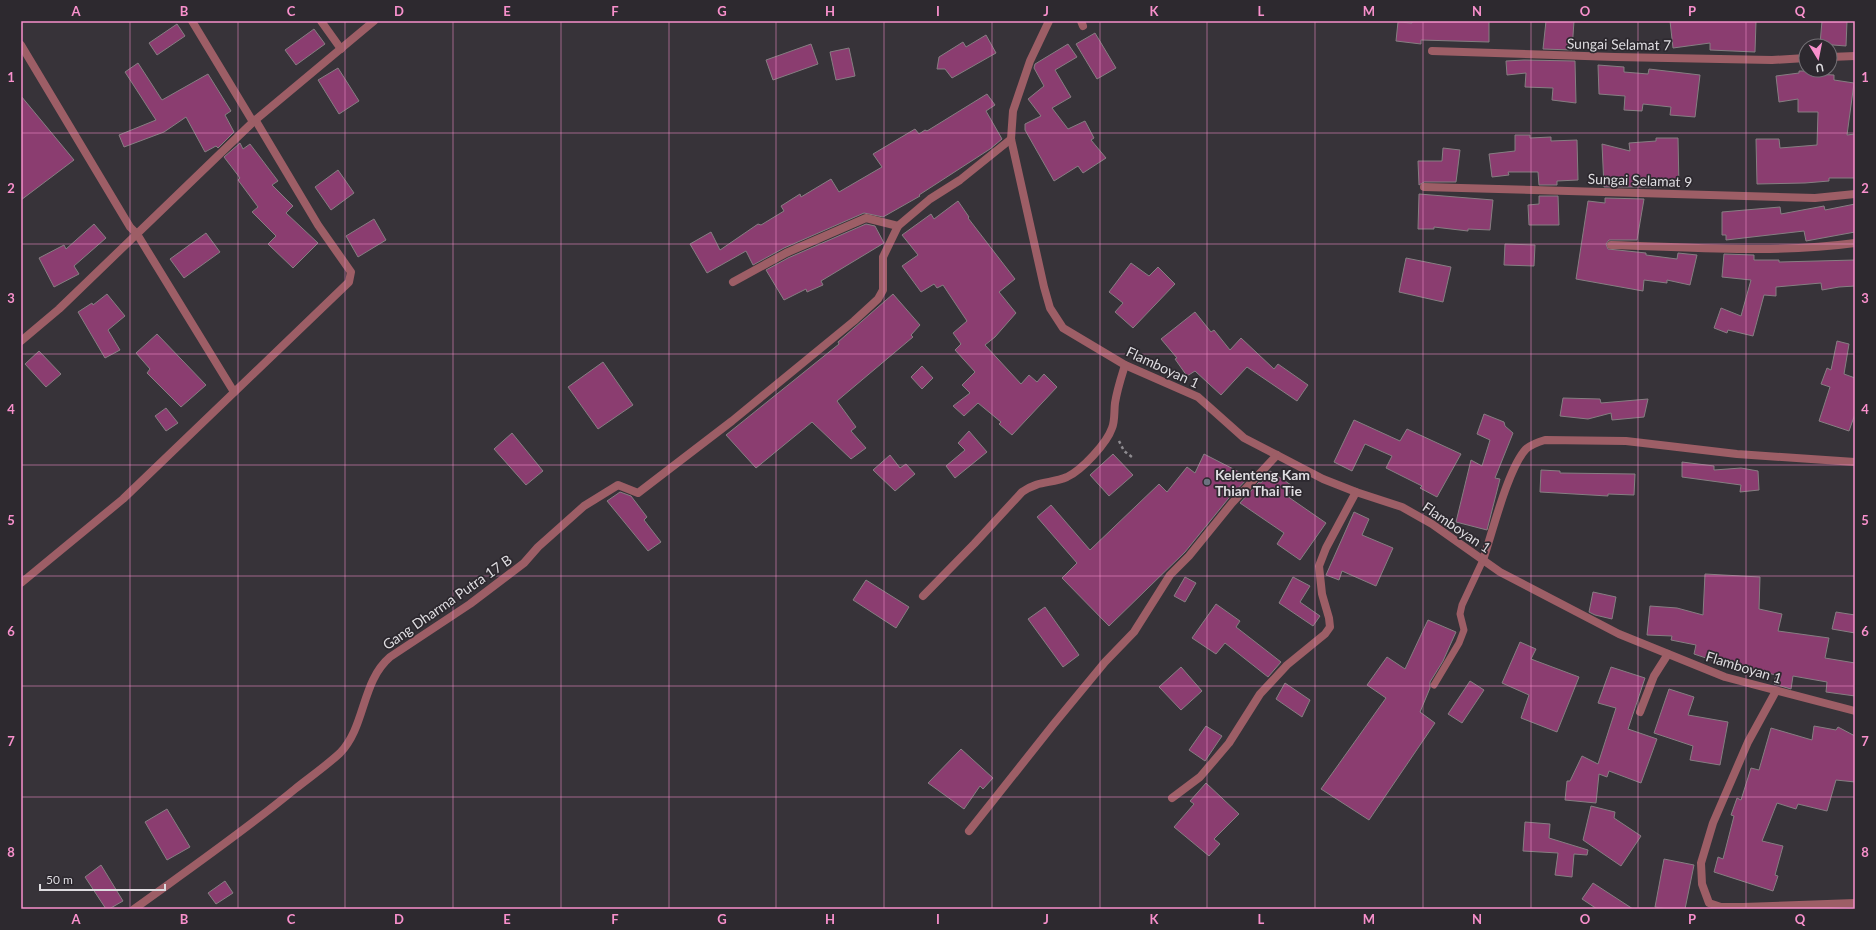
<svg xmlns="http://www.w3.org/2000/svg" width="1876" height="930" font-family="Lato,sans-serif">
	<rect width="100%" height="100%" fill="#373339"/>
	<g fill="#8b3d70" stroke="#867e82">
		<path d="M1412,21H1489V42L1421,40V44L1396,41L1398,22L1412,23Z"/>
		<path d="M1546,21H1574L1572,50L1543,49Z"/>
		<path d="M1670,21H1756L1755,52L1710,50V43L1673,48Z"/>
		<path d="M1822,21H1847L1846,46L1820,44Z"/>
		<path d="M177,24L185,36L157,55L149,43Z"/>
		<path d="M314,29L325,44L296,65L285,50Z"/>
		<path d="M1095,33L1116,68L1097,79L1076,44Z"/>
		<path d="M986,35L996,53L952,78L945,69H937L939,57L963,42L966,47Z"/>
		<path d="M811,44L818,64L773,80L766,60Z"/>
		<path d="M1068,44L1077,57L1055,70L1071,97L1052,108L1068,129L1085,121L1094,138L1091,140L1106,158L1083,173L1078,166L1054,181L1025,130V124L1041,116L1028,99L1044,86L1034,68L1035,64Z"/>
		<path d="M849,48L855,76L836,80L830,52Z"/>
		<path d="M1524,60L1575,61L1576,103L1552,100L1553,88L1525,87L1526,73L1507,75L1506,61Z"/>
		<path d="M138,63L162,100L208,74L231,111L225,115L234,132L218,148L216,146L205,152L186,117L164,132L124,147L119,135L156,120L125,72Z"/>
		<path d="M1598,65L1624,67V72L1648,74L1649,69L1700,75L1695,117L1670,115L1671,107L1643,104L1642,111L1624,110L1625,96L1599,94Z"/>
		<path d="M338,68L359,101L339,114L318,80Z"/>
		<path d="M1799,71H1813V74L1834,75V80L1854,83L1847,135L1855,134V178H1829V181L1805,183L1757,184L1756,139H1779L1780,148L1817,145L1818,112H1798V99L1779,102L1776,76L1799,73Z"/>
		<path d="M987,94L995,105L986,111L1002,139L990,149L919,195L920,196L883,217L864,213L784,248L753,265L746,251L707,273L690,244L711,232L720,250L758,224L761,225L784,211L781,206L800,194L801,197L831,179L839,192L882,167L873,154L915,129L919,134L925,130L927,131Z"/>
		<path d="M21,96L74,160L21,200Z"/>
		<path d="M1515,135H1530V138L1551,137V141L1577,140L1578,180L1557,181V185H1539L1538,172H1508L1509,175L1492,177L1489,154L1515,151Z"/>
		<path d="M1656,138H1678L1679,187H1604L1602,144L1630,151L1629,143L1656,141Z"/>
		<path d="M240,143L243,149L250,144L278,181L272,185L293,206L286,213L318,243L293,268L268,244L276,236L252,212L258,207L238,180L240,178L224,157Z"/>
		<path d="M1443,148L1460,150L1456,182H1424L1419,185L1418,161H1442Z"/>
		<path d="M338,170L354,193L331,210L315,187Z"/>
		<path d="M1419,194L1493,200L1490,230L1468,229V231L1434,227V229H1418Z"/>
		<path d="M1539,196H1558L1559,225H1529L1528,205L1539,204Z"/>
		<path d="M1605,198L1644,199L1637,240H1609L1606,244L1608,249L1646,253V255L1677,259L1678,253L1697,255L1690,285L1667,280V283L1644,280L1643,291L1576,279L1588,201L1605,203Z"/>
		<path d="M958,201L969,217L968,218L1015,279L999,292L1016,313L995,337L985,345L1021,384L1029,375L1037,382L1044,374L1057,387L1012,435L999,424L1001,422L978,403L964,416L953,406L970,393L962,385L975,372L955,350L961,344L953,333L967,321L943,285L937,288L934,284L921,292L902,266L918,255L902,235L931,214L934,219Z"/>
		<path d="M1855,204V232L1806,241L1804,231L1726,240V235H1722V212L1780,207L1781,214L1824,206L1825,210Z"/>
		<path d="M374,219L386,240L358,257L346,236Z"/>
		<path d="M94,224L106,238L74,266L79,274L54,287L39,258L64,245L66,249Z"/>
		<path d="M866,224L875,226L884,243L821,281L823,285L807,292L806,289L784,300L766,270L788,258Z"/>
		<path d="M206,233L220,252L184,278L170,259Z"/>
		<path d="M1505,244L1535,245L1534,266L1504,265Z"/>
		<path d="M1724,254L1754,255V260H1779V262L1855,260V286L1839,287L1822,290L1821,283L1776,287V296L1764,295L1753,336L1728,330L1727,333L1714,328L1721,308L1741,316L1751,280L1722,277Z"/>
		<path d="M1406,258L1451,267L1443,302L1399,292Z"/>
		<path d="M1131,263L1149,276L1158,267L1175,284L1133,328L1115,312L1123,303L1109,292Z"/>
		<path d="M107,294L125,316L108,330L120,350L105,358L78,312L92,303L93,305Z"/>
		<path d="M893,294L920,325L911,335L913,337L837,401L856,427L851,431L866,448L851,459L812,422L756,468L726,435L839,344L838,342Z"/>
		<path d="M1195,312L1211,332L1214,330L1230,350L1241,338L1274,369L1278,364L1308,385L1297,401L1247,367L1221,395L1195,371L1187,376L1175,359L1177,358L1161,339Z"/>
		<path d="M157,334L206,385L181,407L147,373L150,369L136,353Z"/>
		<path d="M1837,341L1849,344L1844,374L1855,378V414L1849,431L1819,421L1830,387L1821,384L1827,368L1831,370Z"/>
		<path d="M39,351L61,374L46,387L25,364Z"/>
		<path d="M603,362L633,405L598,429L568,387Z"/>
		<path d="M922,366L933,378L922,389L911,377Z"/>
		<path d="M1563,398L1600,399L1601,403L1648,399L1644,417L1612,420L1611,413L1588,419L1560,416Z"/>
		<path d="M166,408L178,423L166,431L155,416Z"/>
		<path d="M1484,414L1504,422L1505,426L1513,433L1495,478L1500,479L1487,530L1456,522L1471,460L1482,466L1490,440L1477,434Z"/>
		<path d="M1354,420L1400,441L1407,429L1461,454L1437,497L1420,488L1422,486L1386,468L1392,456L1365,444L1352,471L1334,462Z"/>
		<path d="M969,431L987,452L955,478L946,466L965,450L958,443Z"/>
		<path d="M512,433L543,471L526,485L494,449Z"/>
		<path d="M1113,454L1133,475L1109,496L1090,475Z"/>
		<path d="M1204,454L1249,477L1228,499L1185,552L1109,626L1062,578L1077,563L1037,517L1051,505L1090,550L1159,484L1167,492L1187,467L1195,473Z"/>
		<path d="M890,455L900,468L906,464L915,474L895,491L873,470Z"/>
		<path d="M1682,462L1714,466V470L1741,468L1758,471L1759,490L1740,492L1741,485L1682,477Z"/>
		<path d="M1541,470L1560,471V473L1635,474L1634,495L1608,494V496L1540,492Z"/>
		<path d="M1270,471L1294,487L1287,496L1326,523L1300,560L1277,544L1284,533L1240,503L1259,482L1261,483Z"/>
		<path d="M620,492L631,496L647,517L644,520L661,542L648,551L607,501Z"/>
		<path d="M1354,512L1369,519L1362,535L1393,548L1376,586L1342,571L1339,580L1326,575Z"/>
		<path d="M1705,574L1760,577L1759,609L1782,614L1778,631L1829,638L1825,658L1855,663V696L1826,692L1827,682L1793,676L1791,689L1774,684L1776,675L1750,669L1751,667L1718,662L1694,654L1696,645L1671,640L1672,636L1647,635L1650,606L1677,608L1703,615Z"/>
		<path d="M1185,577L1196,583L1185,602L1174,596Z"/>
		<path d="M1293,577L1310,586L1300,602L1320,616L1313,626L1279,603Z"/>
		<path d="M866,580L909,607L896,628L853,600Z"/>
		<path d="M1593,592L1616,597L1612,619L1595,615L1589,612Z"/>
		<path d="M1216,604L1240,621L1236,627L1281,662L1268,677L1225,643L1216,654L1192,638Z"/>
		<path d="M1045,607L1079,655L1063,667L1028,619Z"/>
		<path d="M1836,612L1855,615V633L1832,629Z"/>
		<path d="M1428,620L1456,632L1443,661L1430,682V688L1420,712L1435,723L1369,820L1321,789L1386,698L1367,685L1387,657L1405,669Z"/>
		<path d="M1520,642L1536,649L1531,659L1579,677L1557,732L1521,718L1529,695L1502,683Z"/>
		<path d="M1181,667L1202,691L1181,710L1159,687Z"/>
		<path d="M1611,667L1645,678L1628,729L1657,739L1641,783L1609,771L1607,777L1599,774L1596,803L1565,800L1567,781H1570L1582,756L1598,764L1616,708L1598,703Z"/>
		<path d="M1470,681L1484,690L1462,723L1448,714Z"/>
		<path d="M1285,683L1310,700L1302,717L1276,699Z"/>
		<path d="M1669,689L1694,697L1688,715L1728,722L1720,765L1690,760L1693,746L1654,733Z"/>
		<path d="M1206,726L1222,736L1205,761L1189,750Z"/>
		<path d="M1814,726L1836,730L1838,727L1855,736V782L1836,780L1827,811L1798,804L1796,809L1777,803L1762,841L1783,846L1775,875L1778,876L1773,891L1714,872L1718,857L1723,859L1734,816L1731,815L1737,798L1741,800L1751,768L1759,770L1771,728L1812,740Z"/>
		<path d="M961,749L993,778L983,789L980,786L964,809L928,783Z"/>
		<path d="M1206,783L1239,814L1214,839L1220,844L1209,856L1174,827L1194,804L1190,801Z"/>
		<path d="M1591,806L1615,812L1614,818L1641,836L1621,866L1583,840Z"/>
		<path d="M167,809L190,847L167,860L145,822Z"/>
		<path d="M1525,822L1550,824L1549,838L1588,850L1587,855L1574,854L1572,877L1555,875L1558,853L1523,851Z"/>
		<path d="M1664,859L1694,865L1685,909H1667L1655,907Z"/>
		<path d="M101,865L123,901L109,909H106L85,877Z"/>
		<path d="M225,881L233,893L216,904L208,893Z"/>
		<path d="M1593,883L1633,909H1597L1582,899Z"/>
	</g>
	<g fill="none" stroke-linecap="round" stroke-linejoin="round">
		<path stroke="#8e8b90" stroke-width="2.5" stroke-dasharray="3 3" stroke-linecap="butt" d="M1119,441L1124,451L1132,457"/>
		<path stroke="#9d5e66" stroke-width="7" d="M1434,685L1459,643L1464,630L1460,614L1462,605L1483,560"/>
		<g stroke="#9d5e66" stroke-width="8">
			<path d="M192,21L253,122"/>
			<path d="M321,21L341,49"/>
			<path d="M1049,21L1030,61L1013,111L1011,139L1044,287L1050,308L1063,328L1125,365L1198,397L1244,438L1277,455L1323,479L1356,492L1402,507L1432,524L1500,572L1619,634L1725,677L1855,711"/>
			<path d="M1081,21L1083,26"/>
			<path d="M21,45L130,227L137,234L234,392"/>
			<path d="M1432,51L1615,57L1772,60L1806,58"/>
			<path d="M1830,57L1855,56"/>
			<path d="M1424,187L1815,198L1855,194"/>
			<path d="M1611,245C1692,247 1774,254 1855,243"/>
			<path d="M733,282L786,253L866,218L898,226"/>
			<path d="M21,341L59,309L253,122L374,21"/>
			<path d="M1483,560C1492,534 1508,468 1526,449C1532,444 1538,442 1545,440L1626,441L1737,454L1855,462"/>
			<path d="M21,583L123,499L349,282L351,272L318,225L256,121"/>
			<path d="M923,596L974,544L1022,492C1039,480 1051,484 1067,477C1082,470 1107,443 1112,428C1115,421 1114,411 1115,403C1117,390 1121,378 1125,365"/>
			<path d="M1776,691L1748,742L1713,823L1701,863L1702,884L1709,903L1721,907H1743L1855,903"/>
			<path d="M1640,712L1654,676L1668,654"/>
			<path d="M1172,798L1200,777L1229,743L1260,694L1287,665L1325,634L1330,627L1329,618L1322,594L1319,566L1326,548L1356,492"/>
			<path d="M969,831L1053,725L1105,662L1134,632L1170,575L1189,556L1232,503L1277,455"/>
			<path d="M134,909C188,870 243,832 295,789C310,777 326,766 340,753C366,726 361,682 390,657L470,604L524,563L538,547L584,506L618,485L638,493L732,421L854,321L878,299L883,290V257L898,226L930,199L960,180L1011,139"/>
		</g>
	</g>
	<path fill="none" stroke="#f890cc" stroke-width="1" stroke-opacity="0.55" d="M130,21V909M238,21V909M345,21V909M453,21V909M561,21V909M669,21V909M776,21V909M884,21V909M992,21V909M1100,21V909M1207,21V909M1315,21V909M1423,21V909M1531,21V909M1638,21V909M1746,21V909M21,133H1855M21,244H1855M21,354H1855M21,465H1855M21,576H1855M21,686H1855M21,797H1855"/>
	<circle fill="#6b7280" stroke="#2d292f" stroke-width="1.5" cx="1207" cy="482" r="4"/>
	<g text-anchor="middle" dominant-baseline="central" stroke-width="3.5" stroke-linejoin="round" paint-order="stroke">
		<g font-size="14" fill="#dedce0" stroke="#2d292f">
			<text transform="translate(1619 44) rotate(1)">Sungai Selamat 7</text>
			<text transform="translate(1640 180) rotate(2)">Sungai Selamat 9</text>
			<text transform="translate(1163 367) rotate(25)">Flamboyan 1</text>
			<text transform="translate(1457 527) rotate(34)">Flamboyan 1</text>
			<text transform="translate(447 602) rotate(-35)">Gang Dharma Putra 17 B</text>
			<text transform="translate(1744 667) rotate(17)">Flamboyan 1</text>
		</g>
		<g font-size="14" font-weight="bold" fill="#dedce0" stroke="#2d292f" text-anchor="start">
			<text x="1215" y="474">Kelenteng Kam<tspan x="1215" dy="16">Thian Thai Tie</tspan></text>
		</g>
	</g>
	<rect width="1876" height="930" fill="none" stroke="#2d292f" stroke-width="44"/>
	<g transform="translate(1818 58) rotate(170)"><circle r="19" fill="#2d292f" stroke="#747176"/>
	<path d="M0-3L7 15L0 10L-7 15Z" fill="#f890cc"/>
	<text y="-6" font-size="11" font-weight="bold" text-anchor="middle" fill="#dedce0">U</text>
	</g>
	<path d="M40 884v6h125v-6" fill="none" stroke="#dedce0" stroke-width="2"/>
	<text x="46" y="884" font-size="12" fill="#dedce0" stroke="#2d292f" stroke-width="3" paint-order="stroke">50 m</text>
	<rect x="22" y="22" width="1832" height="886" fill="none" stroke="#f890cc" stroke-width="1.5"/>
	<g font-size="13" text-anchor="middle" font-weight="bold" fill="#f890cc">
		<text x="76" y="16">A</text>
		<text x="184" y="16">B</text>
		<text x="291" y="16">C</text>
		<text x="399" y="16">D</text>
		<text x="507" y="16">E</text>
		<text x="615" y="16">F</text>
		<text x="722" y="16">G</text>
		<text x="830" y="16">H</text>
		<text x="938" y="16">I</text>
		<text x="1046" y="16">J</text>
		<text x="1154" y="16">K</text>
		<text x="1261" y="16">L</text>
		<text x="1369" y="16">M</text>
		<text x="1477" y="16">N</text>
		<text x="1585" y="16">O</text>
		<text x="1692" y="16">P</text>
		<text x="1800" y="16">Q</text>
		<text x="11" y="82">1</text>
		<text x="1865" y="82">1</text>
		<text x="11" y="193">2</text>
		<text x="1865" y="193">2</text>
		<text x="11" y="303">3</text>
		<text x="1865" y="303">3</text>
		<text x="11" y="414">4</text>
		<text x="1865" y="414">4</text>
		<text x="11" y="525">5</text>
		<text x="1865" y="525">5</text>
		<text x="11" y="636">6</text>
		<text x="1865" y="636">6</text>
		<text x="11" y="746">7</text>
		<text x="1865" y="746">7</text>
		<text x="11" y="857">8</text>
		<text x="1865" y="857">8</text>
		<text x="76" y="924">A</text>
		<text x="184" y="924">B</text>
		<text x="291" y="924">C</text>
		<text x="399" y="924">D</text>
		<text x="507" y="924">E</text>
		<text x="615" y="924">F</text>
		<text x="722" y="924">G</text>
		<text x="830" y="924">H</text>
		<text x="938" y="924">I</text>
		<text x="1046" y="924">J</text>
		<text x="1154" y="924">K</text>
		<text x="1261" y="924">L</text>
		<text x="1369" y="924">M</text>
		<text x="1477" y="924">N</text>
		<text x="1585" y="924">O</text>
		<text x="1692" y="924">P</text>
		<text x="1800" y="924">Q</text>
	</g>
</svg>
